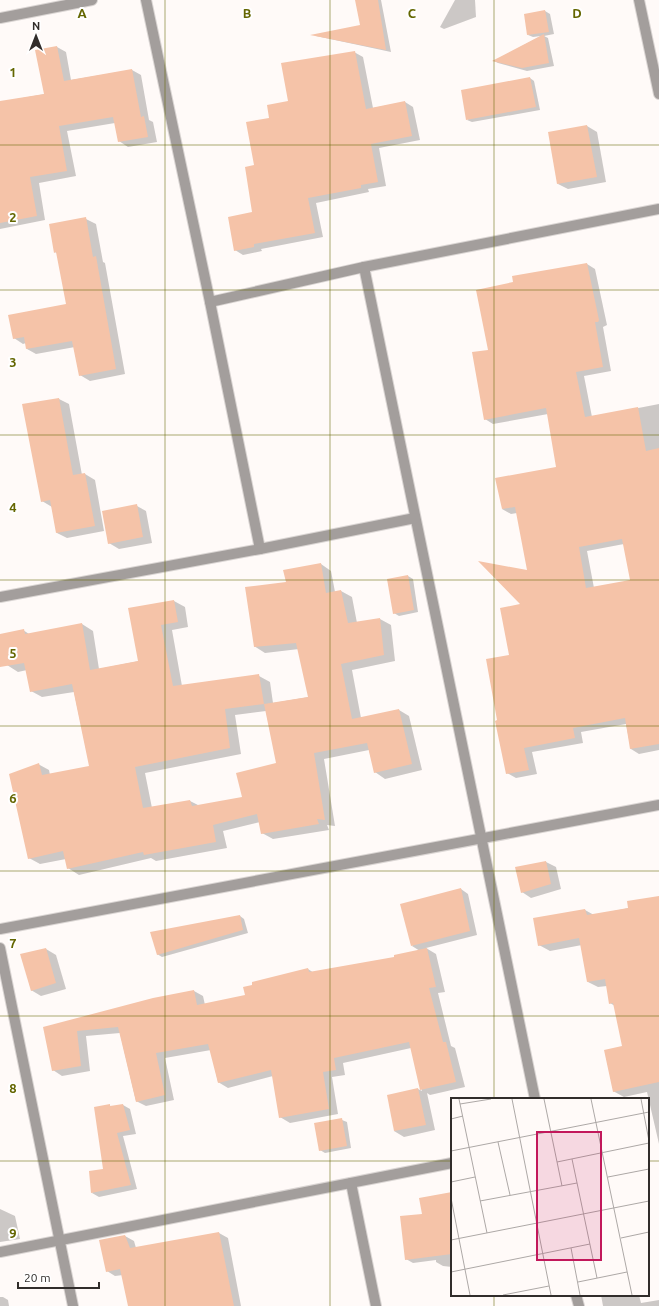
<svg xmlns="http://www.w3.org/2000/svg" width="659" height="1306" font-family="Ubuntu,sans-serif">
	<rect width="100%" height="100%" fill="#fffaf8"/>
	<g fill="#0003" fill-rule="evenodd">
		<path d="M356,0H381L391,52L316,36L361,26Z"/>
		<path d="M455,0H475L476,17L444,29L440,27Z"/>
		<path d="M545,11L550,14L554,34L544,36L548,38L554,66L527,71L498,63L494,61L541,36L533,37L528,35Z"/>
		<path d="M57,47L66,52L71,80L132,70L141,75L149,120L153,122L157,142L128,147L119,141L115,123L67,131L76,176L39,183L45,220L0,229V102L45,94Z"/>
		<path d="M354,52L363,57L373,108L405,102L413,107L420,140L379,148L386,186L368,189L369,192L316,203L323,237L261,249L262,251L243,255L235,250L253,213L255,166L270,118L289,102Z"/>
		<path d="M530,78L534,81L540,110L472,122L467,120Z"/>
		<path d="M587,126L597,132L606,182L568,189L558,184Z"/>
		<path d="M86,219L96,224L103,262L105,263L125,374L90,381L80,375L75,347L36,354L27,349L26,343L23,344L14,338L67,305L58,254L55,252Z"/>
		<path d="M587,264L595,269L607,325L603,327L611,371L584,376L592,417L659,404V750L639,754L631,749L626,724L581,732L583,743L532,752L537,774L516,778L507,773L498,721L510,656L529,572L517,513L511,514L502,509L558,468L548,414L493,424L485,419L489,350L515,283ZM624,544L631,581L594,588L587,551Z"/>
		<path d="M59,399L69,404L82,475L85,474L95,480L104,531L67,538L57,533L52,507L42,501Z"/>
		<path d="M137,506L146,511L152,543L119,549L109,543Z"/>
		<path d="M321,564L331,571L335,592L341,591L352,597L357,623L380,619L391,625L395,661L352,670L361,718L399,710L409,716L422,770L385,779L375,772L369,750L324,759L335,826L327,825L329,830L273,839L262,833L260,822L223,831L227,848L156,861L151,858L79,875L68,868L66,859L40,864L29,858L38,764L49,770L50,775L90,767L74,692L42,697L31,691L27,670L18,672L7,665L23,630L29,634L82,624L93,631L99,669L139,661L174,601L185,607L188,627L172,630L182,686L259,676L270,682L273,703L309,697L299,649L265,653L254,646L287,583ZM266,711L277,764L243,798L200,806L190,801L152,808L145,773L241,754L235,715Z"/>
		<path d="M408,576L413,579L418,612L399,616L394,613Z"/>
		<path d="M546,862L556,867L561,889L531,898L522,892Z"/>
		<path d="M461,889L468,894L477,935L426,948L436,954L445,992L438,993L451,1046L455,1048L465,1087L430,1095L427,1093L435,1130L404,1137L394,1131L418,1089L422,1091L411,1048L343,1063L345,1075L332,1077L338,1114L290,1123L280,1117L273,1076L228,1088L218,1082L211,1050L165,1058L174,1100L146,1106L136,1101L120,1033L86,1036L90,1071L62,1076L53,1070L44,1028L194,991L203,996L205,1005L246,996L308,969L314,973L395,958L420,951L412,946Z"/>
		<path d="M659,897V1144L647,1092L624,1097L613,1091L623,1047L615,1006L610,1003L607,986L598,987L588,982L582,945L550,951L539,945L585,910L594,915L629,908Z"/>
		<path d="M240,916L244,919L248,933L162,957L157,954Z"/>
		<path d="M46,949L56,955L66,989L41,996L31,990Z"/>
		<path d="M109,1105L112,1107L123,1105L130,1109L136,1134L123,1136L137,1189L99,1197L92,1193L104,1170Z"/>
		<path d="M342,1120L347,1122L351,1148L325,1153L320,1150Z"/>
		<path d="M452,1193V1267L443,1266L436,1262V1260L413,1263L406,1259L423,1215Z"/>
		<path d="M0,1209L15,1216L20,1239L0,1242Z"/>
		<path d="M219,1233L228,1238L241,1306H129L123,1275L115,1276L107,1271L125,1236L134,1241L136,1248Z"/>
		<path d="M601,1295H639L641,1303L659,1300V1306H603Z"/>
		<path d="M0,1297H3L8,1300L9,1306H0Z"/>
	</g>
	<g fill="#f5c3a8" fill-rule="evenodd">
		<path d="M355,0H378L386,50L310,35L360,25Z"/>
		<path d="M545,10L549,32L527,35L524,14Z"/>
		<path d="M544,34L549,63L522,68L492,61Z"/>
		<path d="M57,46L64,81L132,69L141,117L144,116L148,137L118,142L113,117L59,126L67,171L30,177L37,216L0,223V101L44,94L35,50Z"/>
		<path d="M355,51L366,109L405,101L412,136L371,144L378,182L361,185V188L308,198L315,233L254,244V247L234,251L228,217L252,212L245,167L254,165L246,122L269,118L267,105L288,101L281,63Z"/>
		<path d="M530,77L536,107L466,120L461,90Z"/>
		<path d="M587,125L597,177L557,184L548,132Z"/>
		<path d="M86,217L93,257L96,256L116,369L79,376L72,341L26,349L24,337L13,339L8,315L66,304L56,252L54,253L49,224Z"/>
		<path d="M587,263L599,320L598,322H595L603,367L576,372L585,417L638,407L646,451L659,448V744L630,749L625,718L573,728L575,738L524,748L529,770L506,774L495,721L497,720L486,659L509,655L500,608L520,604L478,561L527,570L515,507L502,509L495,478L556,467L546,408L484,420L472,352L488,350L476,290L513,282L512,276ZM622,539L630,580L586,588L579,547Z"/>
		<path d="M59,398L73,475L85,473L95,526L56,533L50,500L41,502L22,404Z"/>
		<path d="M137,504L143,537L108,544L102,511Z"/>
		<path d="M321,563L326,593L341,590L348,623L380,618L384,655L341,664L352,719L399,709L412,764L374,773L367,743L314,753L325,820L317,819L319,824L261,834L257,814L213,825L216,842L144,855L143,852L67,869L63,851L28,859L9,774L39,763L42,775L89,766L72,684L30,692L24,663L0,667V634L24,629L25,634L82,623L90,670L138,661L128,608L174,600L178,622L161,625L173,686L259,674L264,704L308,697L296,643L254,647L245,587L286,582L283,570ZM264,704L276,763L236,773L242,797L192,806L190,800L143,808L135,767L230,748L225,709Z"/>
		<path d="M408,575L414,610L393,614L387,579Z"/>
		<path d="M546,861L551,884L521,893L515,867Z"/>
		<path d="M461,888L470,931L411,946L400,904Z"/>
		<path d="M659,896V1082L613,1092L604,1050L622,1046L613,1003L609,1004L605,979L587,982L579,938L538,946L533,918L585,909L587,915L628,908L627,901Z"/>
		<path d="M240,915L243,930L157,955L150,932Z"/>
		<path d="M46,948L56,983L31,991L20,954Z"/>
		<path d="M427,948L436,987L429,988L443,1042H446L456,1082L420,1090L409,1042L334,1058L336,1070L323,1072L329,1109L279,1118L271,1070L218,1083L208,1044L156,1053L165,1095L136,1102L118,1027L77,1031L81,1066L52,1071L43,1027L153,998L194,990L197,1005L245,995L243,987L252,985V982L308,968L309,972L394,957V955Z"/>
		<path d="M418,1088L426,1125L394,1131L387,1095Z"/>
		<path d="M110,1104V1106L123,1104L130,1130L117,1133L131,1185L91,1193L89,1171L103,1169L94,1107Z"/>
		<path d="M342,1118L347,1146L319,1151L314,1123Z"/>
		<path d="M452,1192V1254L405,1260L400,1216L422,1214L419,1198Z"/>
		<path d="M219,1232L234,1306H128L120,1269L106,1272L99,1240L125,1235L130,1248Z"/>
	</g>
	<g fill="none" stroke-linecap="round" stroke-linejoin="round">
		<defs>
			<g id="minor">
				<path d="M146,0L210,302L260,549"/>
				<path d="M639,0L659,94"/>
				<path d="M0,18L92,0"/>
				<path d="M364,267C420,544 479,821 535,1099"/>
				<path d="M210,302L364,267L659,209"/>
				<path d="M0,597L260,549L415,518"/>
				<path d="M0,929L659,805"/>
				<path d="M0,948L73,1306"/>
				<path d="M351,1183L376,1306"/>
				<path d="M0,1252L452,1163"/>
				<path d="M576,1295L579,1306"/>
			</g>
		</defs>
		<use href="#minor" stroke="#dad5d3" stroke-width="12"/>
		<use href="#minor" stroke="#a39e9c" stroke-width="10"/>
	</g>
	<path fill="none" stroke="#646601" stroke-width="1" stroke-opacity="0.55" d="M165,0V1306M330,0V1306M494,0V1099M0,145H659M0,290H659M0,435H659M0,580H659M0,726H659M0,871H659M0,1016H659M0,1161H452M648,1161H659M494,1295V1306"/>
	<g transform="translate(451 1098)">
		<rect width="198" height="198" fill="#fffaf8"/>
		<path fill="none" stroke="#ada8a6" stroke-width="1" d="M8,1L36,135M61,1L100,197M93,1L111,88M140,1L181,197M190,1L198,43M9,6L40,1M0,21L12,18M47,44L59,97M0,53L198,14M121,61L146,180M106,64L198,45M157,79L198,71M0,84L24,79M0,100L19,197M29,103L126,85M170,140L198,134M0,142L198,103M120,150L129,197M0,174L139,146M127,184L176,174M52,197L98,188"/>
		<path fill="#c2185b" fill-opacity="0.15" stroke="#c2185b" stroke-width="2" d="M86,34H150V162H86Z"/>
		<rect width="198" height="198" fill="none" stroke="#312d2b" stroke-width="2"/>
	</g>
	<g font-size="13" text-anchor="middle" font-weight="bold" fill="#646601" stroke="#fff" stroke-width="4" stroke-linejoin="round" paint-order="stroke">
		<text x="82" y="18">A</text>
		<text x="247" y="18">B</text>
		<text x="412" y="18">C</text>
		<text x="577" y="18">D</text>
		<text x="13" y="77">1</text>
		<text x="13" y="222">2</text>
		<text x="13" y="367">3</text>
		<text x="13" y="512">4</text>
		<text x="13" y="658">5</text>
		<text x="13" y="803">6</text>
		<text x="13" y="948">7</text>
		<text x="13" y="1093">8</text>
		<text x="13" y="1238">9</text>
	</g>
	<g transform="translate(36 36)" stroke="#ffffff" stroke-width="3" paint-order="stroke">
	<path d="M0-3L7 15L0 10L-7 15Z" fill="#312d2b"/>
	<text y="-6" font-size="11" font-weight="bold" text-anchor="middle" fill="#312d2b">N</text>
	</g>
	<path d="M18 1282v6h81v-6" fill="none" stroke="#312d2b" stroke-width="2"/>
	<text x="24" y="1282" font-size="12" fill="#312d2b" stroke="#ffffff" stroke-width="3" paint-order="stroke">20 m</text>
</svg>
